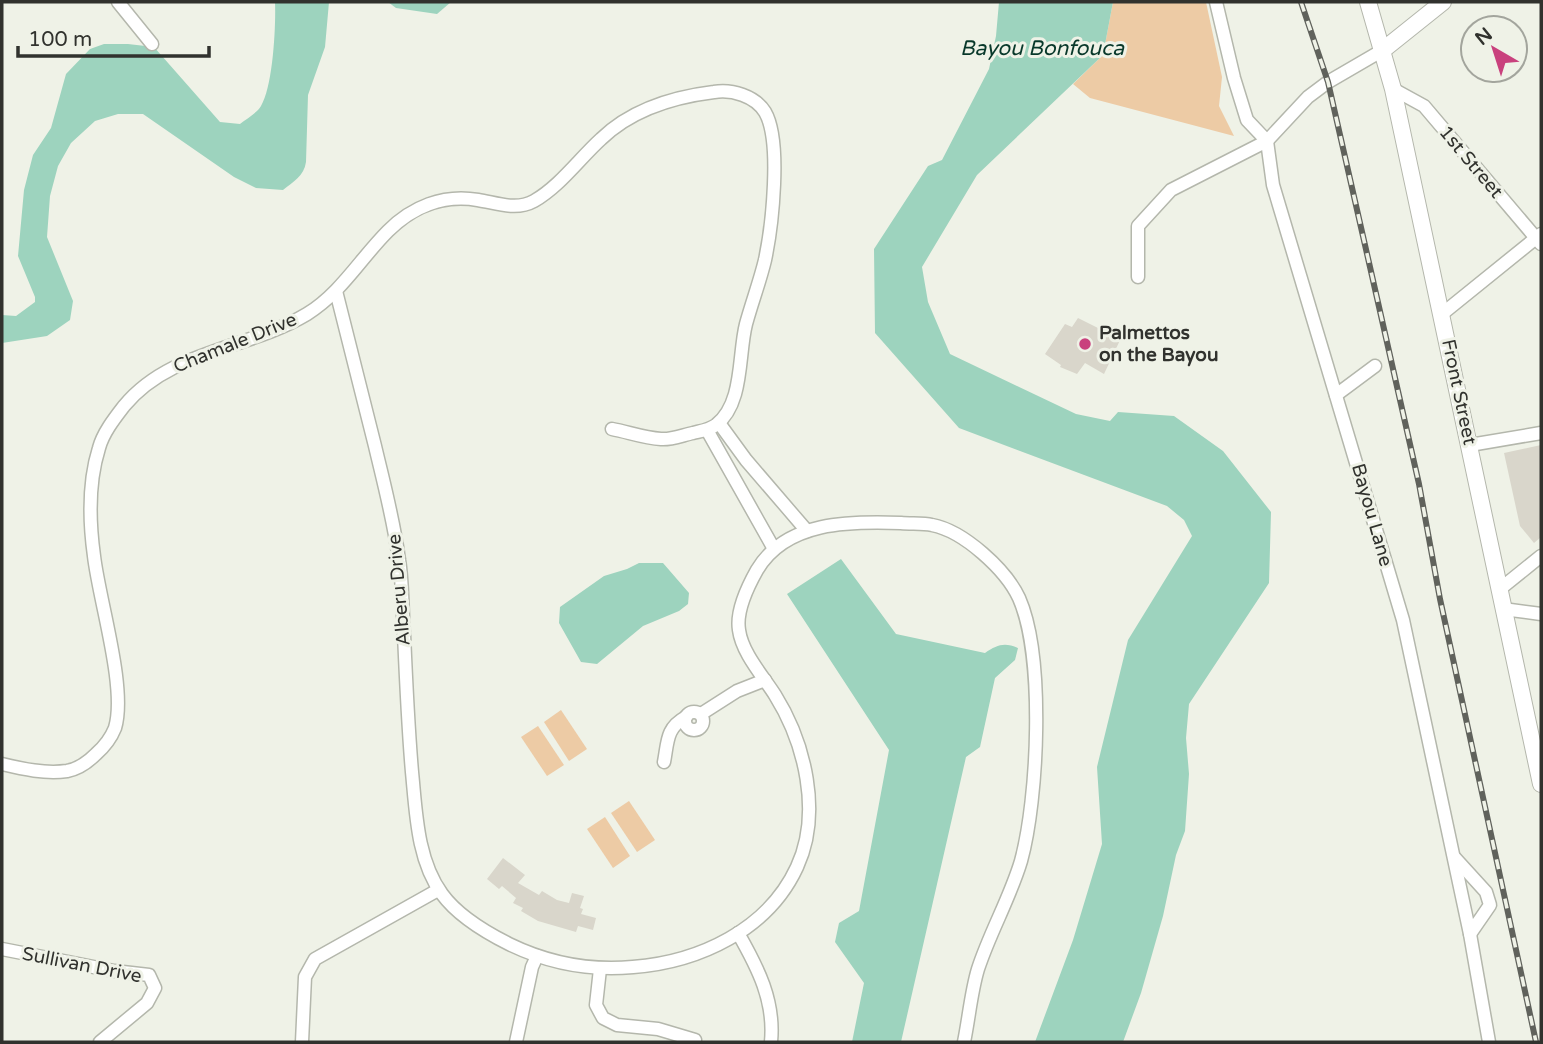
<svg xmlns="http://www.w3.org/2000/svg" width="1543" height="1044" font-family="'Varela Round',sans-serif">
	<rect width="100%" height="100%" fill="#eff2e7"/>
	<g fill="#edcba5">
		<path d="M1113,2H1206L1222,77L1219,106L1234,136L1090,98L1073,84L1103,55Z"/>
		<path d="M561,710L587,749L569,761L544,722Z"/>
		<path d="M538,726L564,765L547,776L521,737Z"/>
		<path d="M629,801L655,840L637,852L611,813Z"/>
		<path d="M605,817L630,856L613,868L587,829Z"/>
	</g>
	<g fill="#9dd3be">
		<path d="M275,2H329L325,47L308,95L306,162C304,176 293,182 283,190L256,188L234,177L143,114H118L95,121L71,143L58,166L50,196L47,237L73,301L70,320L47,336L2,343V315L16,316L35,302V297L18,256L24,190L33,155L51,128L66,74L90,49L104,44H128L154,47L220,122L240,124C246,119 257,113 261,106C273,86 276,26 275,2Z"/>
		<path d="M388,2H451L437,14L396,8Z"/>
		<path d="M999,2H1113L1103,55L977,175L922,267L928,302L950,354L1076,414L1110,421L1118,412L1174,416L1223,451L1271,512L1269,583L1189,704L1186,738L1189,774L1185,831L1176,855L1163,916L1141,993L1123,1042H1035L1073,940L1102,844L1097,767L1128,640L1192,536L1184,520L1167,506L959,428L875,333L874,249L928,166L942,160L989,69L996,36Z"/>
		<path d="M841,559L896,634L985,653C997,645 1004,642 1018,648L1015,660L995,678L980,747L966,757L901,1042H852L864,983L835,942L839,923L859,911L889,750L787,594Z"/>
		<path d="M639,563H663L689,593L688,604L679,611L643,626L597,664L581,662L559,623L560,607L604,576L627,569Z"/>
	</g>
	<g fill="#d9d6cb">
		<path d="M1078,318L1104,331L1107,328L1122,336L1104,374L1085,363L1077,374L1060,367L1061,365L1045,354L1065,324L1072,327Z"/>
		<path d="M1541,445V537L1534,543L1520,526L1504,453Z"/>
		<path d="M503,858L525,875L518,883L539,895L542,891L557,900L569,903L572,893L584,896L580,908L583,909L581,914L596,918L593,930L578,926L576,932L538,921L521,911L523,908L513,903L516,898L502,886L499,889L487,879Z"/>
	</g>
	<g fill="none" stroke-linecap="round" stroke-linejoin="round">
		<defs>
			<g id="minor">
				<path d="M118,2L152,44"/>
				<path d="M1216,2L1234,78L1247,120L1267,141L1273,185L1403,620L1470,934L1489,1042"/>
				<path d="M1393,89L1424,106L1541,244"/>
				<path d="M1138,277V226L1171,190L1267,141L1308,97L1328,82L1383,50"/>
				<path d="M336,291C349,343 362,394 375,446C384,484 394,521 399,560C403,584 402,610 404,634C406,680 408,726 412,772C416,812 417,860 442,894C458,916 485,932 509,944C548,963 590,971 633,967C699,962 768,930 797,867C822,813 805,743 775,695C763,676 742,653 739,630C736,612 748,586 757,570C786,521 850,521 901,523C911,524 923,523 932,525C964,531 1006,570 1019,598C1045,657 1038,799 1021,861C1010,898 990,932 978,969C971,992 969,1018 964,1042"/>
				<path d="M1442,314L1541,234"/>
				<path d="M1336,395L1375,366"/>
				<path d="M719,423L746,460L807,531"/>
				<path d="M707,430L774,549"/>
				<path d="M1470,445L1541,433"/>
				<path d="M1500,589L1541,556"/>
				<path d="M1503,609L1541,614"/>
				<circle cx="694" cy="721" r="9"/>
				<path d="M701,714L737,691L765,680"/>
				<path d="M664,762C668,741 666,728 686,717"/>
				<path d="M2,764C23,769 45,774 67,771C78,769 88,762 96,754C104,747 111,738 115,728C127,688 99,600 94,556C89,520 88,483 99,448C103,433 114,419 124,406C170,350 247,350 307,314C341,293 360,259 388,231C412,207 443,194 478,200C497,203 516,211 534,201C560,186 579,159 601,139C631,110 673,97 714,92C732,89 755,96 765,112C782,141 772,227 765,260C760,281 752,302 746,324C738,355 744,403 716,425C709,430 701,431 693,433C683,435 671,440 661,439C644,438 628,432 612,429"/>
				<path d="M1455,858L1486,892L1490,905L1470,934"/>
				<path d="M738,933C758,968 775,1001 771,1042"/>
				<path d="M2,949L114,971L149,975L155,988L147,1003L100,1042"/>
				<path d="M600,969L596,1005L603,1018L617,1025L658,1029L695,1040"/>
				<path d="M302,1042L305,977L315,959L438,890"/>
				<path d="M516,1042L532,967L537,956"/>
			</g>
			<g id="major">
				<path d="M1368,2L1393,89L1541,784"/>
				<path d="M1383,50L1443,2"/>
			</g>
		</defs>
		<use href="#minor" stroke="#b4b7ac" stroke-width="15"/>
		<use href="#major" stroke="#b4b7ac" stroke-width="18"/>
		<use href="#minor" stroke="#fff" stroke-width="12"/>
		<use href="#major" stroke="#fff" stroke-width="16"/>
		<defs>
			<path id="rail" d="M1301,2L1328,82L1370,267L1419,484L1440,599L1536,1042"/>
		</defs>
		<use href="#rail" stroke="#60625c" stroke-width="6"/>
		<use href="#rail" stroke="#eff2e7" stroke-width="3.5" stroke-dasharray="10" stroke-linecap="butt"/>
	</g>
	<circle fill="#c9417d" stroke="#eff2e7" stroke-width="2.5" cx="1085" cy="344" r="7"/>
	<g text-anchor="middle" dominant-baseline="central" stroke-width="6" stroke-linejoin="round" paint-order="stroke">
		<g font-size="19" fill="#31322e" stroke="#eff2e7">
			<text transform="translate(1471 162) rotate(50)">1st Street</text>
			<text transform="translate(235 343) rotate(-22)">Chamale Drive</text>
			<text transform="translate(1459 392) rotate(78)">Front Street</text>
			<text transform="translate(1372 515) rotate(74)">Bayou Lane</text>
			<text transform="translate(399 590) rotate(-95)">Alberu Drive</text>
			<text transform="translate(82 965) rotate(11)">Sullivan Drive</text>
		</g>
		<g font-size="19" font-weight="bold" fill="#31322e" stroke="#eff2e7" text-anchor="start">
			<text x="1099" y="333">Palmettos<tspan x="1099" dy="22">on the Bayou</tspan></text>
		</g>
		<g font-size="21" font-style="italic" fill="#08382a" stroke="#eff2e7">
			<text x="1042" y="48">Bayou Bonfouca</text>
		</g>
	</g>
	<rect width="1543" height="1044" fill="none" stroke="#31322e" stroke-width="7"/>
	<g transform="translate(1494 49) rotate(321)"><circle r="33" fill="#eff2e7" stroke="#a3a59d" stroke-width="2"/>
	<path d="M0-5L12 26L0 18L-12 26Z" fill="#c9417d"/>
	<text y="-10" font-size="19" font-weight="bold" text-anchor="middle" fill="#31322e">N</text>
	</g>
	<path d="M18 46v10h191v-10" fill="none" stroke="#31322e" stroke-width="3.5"/>
	<text x="28" y="46" font-size="21" fill="#31322e" stroke="#eff2e7" stroke-width="5" paint-order="stroke">100 m</text>
</svg>
